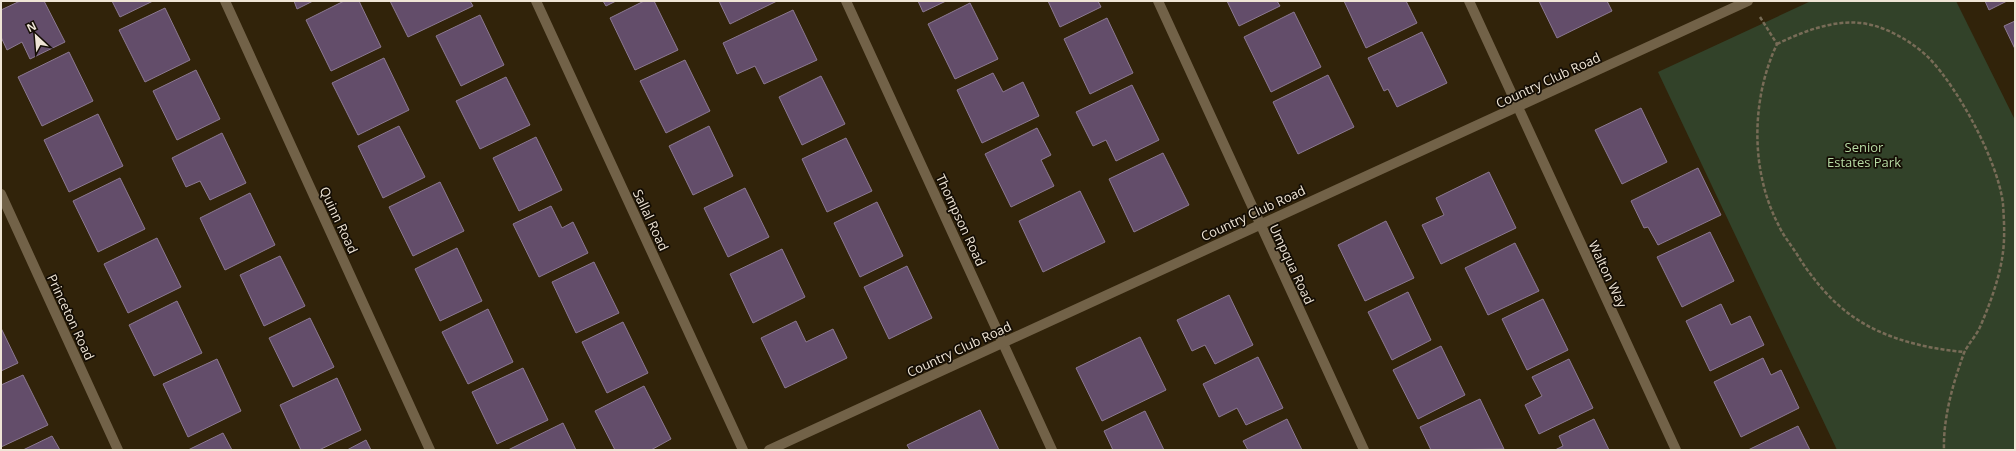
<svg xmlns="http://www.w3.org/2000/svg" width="2016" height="451" font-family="'Open Sans',sans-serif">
	<rect width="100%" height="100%" fill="#31230a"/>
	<path fill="#324229" d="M1811,1H1956L2015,120V450H1837L1658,72Z"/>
	<g fill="#634d6a" stroke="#8c7992">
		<path d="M20,1H44L65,42L30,59L22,42L7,50L1,37V10Z"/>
		<path d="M112,1H153L120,17Z"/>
		<path d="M294,1H313L297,9Z"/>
		<path d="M344,1H359L381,47L331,71L306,20Z"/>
		<path d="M390,1H470L473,6L408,37Z"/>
		<path d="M603,1H616L606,6Z"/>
		<path d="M644,1H654L678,50L635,70L610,18Z"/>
		<path d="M719,1H777L730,24Z"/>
		<path d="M918,1H946L923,12Z"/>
		<path d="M1048,1H1098L1101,7L1060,27Z"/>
		<path d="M1227,1H1277L1280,6L1239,26Z"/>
		<path d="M1344,1H1406L1417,23L1366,48Z"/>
		<path d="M1539,1H1607L1612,11L1557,38Z"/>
		<path d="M1985,1H2007L1989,10Z"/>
		<path d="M970,3L998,59L955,79L928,24Z"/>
		<path d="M165,8L190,60L145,82L119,30Z"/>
		<path d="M793,10L817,60L764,84L755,66L737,74L723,43Z"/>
		<path d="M1294,12L1321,67L1271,92L1244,37Z"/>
		<path d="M480,15L504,65L461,86L436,36Z"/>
		<path d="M1107,18L1133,73L1090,94L1064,39Z"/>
		<path d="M2015,21V49L2004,26Z"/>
		<path d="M1422,32L1447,83L1397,107L1388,89L1384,91L1368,58Z"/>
		<path d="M69,52L93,101L42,126L18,77Z"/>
		<path d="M384,58L409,110L358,135L332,83Z"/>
		<path d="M685,60L710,111L666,133L640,81Z"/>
		<path d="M196,70L220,119L177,140L153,91Z"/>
		<path d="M993,73L1003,92L1023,82L1039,116L982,143L957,90Z"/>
		<path d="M1328,75L1354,127L1298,154L1273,102Z"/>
		<path d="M821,76L845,124L802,145L779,97Z"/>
		<path d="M506,77L530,125L480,149L456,101Z"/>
		<path d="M1132,85L1159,140L1116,161L1106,140L1093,146L1076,112Z"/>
		<path d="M1641,108L1667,162L1622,184L1595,130Z"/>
		<path d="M98,114L123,166L69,192L44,140Z"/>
		<path d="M399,126L425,177L383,198L358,146Z"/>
		<path d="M709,126L733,176L693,195L669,146Z"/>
		<path d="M1037,128L1051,155L1041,160L1054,186L1011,207L985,154Z"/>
		<path d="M222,133L246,183L210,200L200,181L186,187L172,158Z"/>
		<path d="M536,137L562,190L519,211L493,158Z"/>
		<path d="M846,138L872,191L827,212L802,159Z"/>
		<path d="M1163,153L1189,205L1134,232L1109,179Z"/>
		<path d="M1698,168L1721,215L1658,245L1648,227L1644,228L1631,201Z"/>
		<path d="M1489,172L1516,228L1441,264L1422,225L1444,215L1436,198Z"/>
		<path d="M120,178L145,229L98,252L73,201Z"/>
		<path d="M440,182L464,231L413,256L389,207Z"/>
		<path d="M745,188L769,237L728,257L704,208Z"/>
		<path d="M1080,191L1105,242L1043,272L1019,221Z"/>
		<path d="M250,193L275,245L225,270L200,218Z"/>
		<path d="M877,202L903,256L860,277L834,223Z"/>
		<path d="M551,206L562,228L573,222L588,253L539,277L513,224Z"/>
		<path d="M1386,221L1414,278L1365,301L1338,245Z"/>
		<path d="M1710,232L1734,281L1682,307L1657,257Z"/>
		<path d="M157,238L181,287L128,313L104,264Z"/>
		<path d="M1515,243L1539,291L1488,315L1465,268Z"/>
		<path d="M457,248L482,301L440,321L415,269Z"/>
		<path d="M782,249L805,297L753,323L730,274Z"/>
		<path d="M280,256L305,306L264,326L240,275Z"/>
		<path d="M594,262L619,313L576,333L552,282Z"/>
		<path d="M907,266L932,318L889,339L864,287Z"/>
		<path d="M1408,292L1431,340L1392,360L1368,312Z"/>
		<path d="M1229,295L1253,345L1215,364L1205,345L1192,351L1177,320Z"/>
		<path d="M1543,299L1568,350L1527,370L1502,319Z"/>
		<path d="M177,301L202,353L154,376L129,325Z"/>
		<path d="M1721,304L1731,325L1750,316L1764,345L1710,371L1686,321Z"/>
		<path d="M488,309L513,362L468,384L442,332Z"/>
		<path d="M310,318L334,367L293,387L269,338Z"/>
		<path d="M796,321L806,342L833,329L847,358L785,388L761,338Z"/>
		<path d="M623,322L648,373L607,393L582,342Z"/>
		<path d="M1,328L18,363L1,371Z"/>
		<path d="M1140,337L1166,390L1102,421L1076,368Z"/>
		<path d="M1441,346L1465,395L1418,419L1393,370Z"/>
		<path d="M1258,357L1283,408L1246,425L1237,408L1219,417L1203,384Z"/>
		<path d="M1763,358L1771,375L1781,370L1799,408L1741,437L1714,382Z"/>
		<path d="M217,359L241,411L188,437L163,384Z"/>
		<path d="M1569,359L1593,408L1539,434L1525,405L1542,396L1532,377Z"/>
		<path d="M523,368L548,420L497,444L472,392Z"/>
		<path d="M23,375L48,425L1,447V385Z"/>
		<path d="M337,378L361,430L319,450H301L280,405Z"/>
		<path d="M644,386L671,439L651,450H615L595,411Z"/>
		<path d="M1480,399L1504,449L1431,450L1420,427Z"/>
		<path d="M980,410L999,450H910L907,445Z"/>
		<path d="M1145,411L1164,450H1113L1104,431Z"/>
		<path d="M1287,419L1302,450H1248L1243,441Z"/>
		<path d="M1594,419L1609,450H1555L1563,446L1559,436Z"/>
		<path d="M563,423L576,450H508Z"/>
		<path d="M1798,426L1810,450H1748Z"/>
		<path d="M223,433L232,450H188Z"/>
		<path d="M52,436L60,450H23Z"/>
		<path d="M366,440L371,450H347Z"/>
	</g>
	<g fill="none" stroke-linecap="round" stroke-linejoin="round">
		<g stroke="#786c57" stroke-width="2.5" stroke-dasharray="4 2" stroke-linecap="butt">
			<path d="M1760,17L1777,44C1751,99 1750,171 1779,226C1784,237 1792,246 1798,256C1813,280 1834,305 1858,320C1889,340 1929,349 1965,352"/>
			<path d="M1777,44C1804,31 1837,18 1867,24C1889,28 1914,43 1930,59C1959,90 1998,161 2003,204C2004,219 2005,237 2003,252C2000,277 1990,304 1980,327C1976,336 1968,344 1964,353C1953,383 1943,418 1944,450"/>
		</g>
		<g stroke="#726248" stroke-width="10">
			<path d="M225,1L430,450"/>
			<path d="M536,1L743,450"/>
			<path d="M846,1L1052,450"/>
			<path d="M1158,1L1364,450"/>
			<path d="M1469,1L1676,450"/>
			<path d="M1,194L118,450"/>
			<path d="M769,450L1748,1"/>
		</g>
	</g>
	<g text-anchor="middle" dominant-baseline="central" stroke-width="3.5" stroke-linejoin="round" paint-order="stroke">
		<g font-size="13" fill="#efe5d6" stroke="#140d04">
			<text transform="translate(1548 80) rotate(-25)">Country Club Road</text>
			<text transform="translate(1253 213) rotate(-25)">Country Club Road</text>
			<text transform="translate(339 220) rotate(65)">Quinn Road</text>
			<text transform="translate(651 220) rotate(65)">Sallal Road</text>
			<text transform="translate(961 220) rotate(65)">Thompson Road</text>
			<text transform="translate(1292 264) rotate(65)">Umpqua Road</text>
			<text transform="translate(1608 274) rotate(65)">Walton Way</text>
			<text transform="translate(71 317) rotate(65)">Princeton Road</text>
			<text transform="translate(959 349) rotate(-25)">Country Club Road</text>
		</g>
		<g font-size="13" fill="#b8dca5" stroke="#140d04">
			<text x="1864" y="147">Senior<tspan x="1864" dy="15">Estates Park</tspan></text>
		</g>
	</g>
	<rect width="2016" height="451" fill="none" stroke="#efe5d6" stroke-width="4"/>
	<g transform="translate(36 36) rotate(334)" stroke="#140d04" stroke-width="3" paint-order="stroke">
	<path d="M0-3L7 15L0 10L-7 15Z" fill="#efe5d6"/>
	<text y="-6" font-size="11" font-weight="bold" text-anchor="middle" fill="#efe5d6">N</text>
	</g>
</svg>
